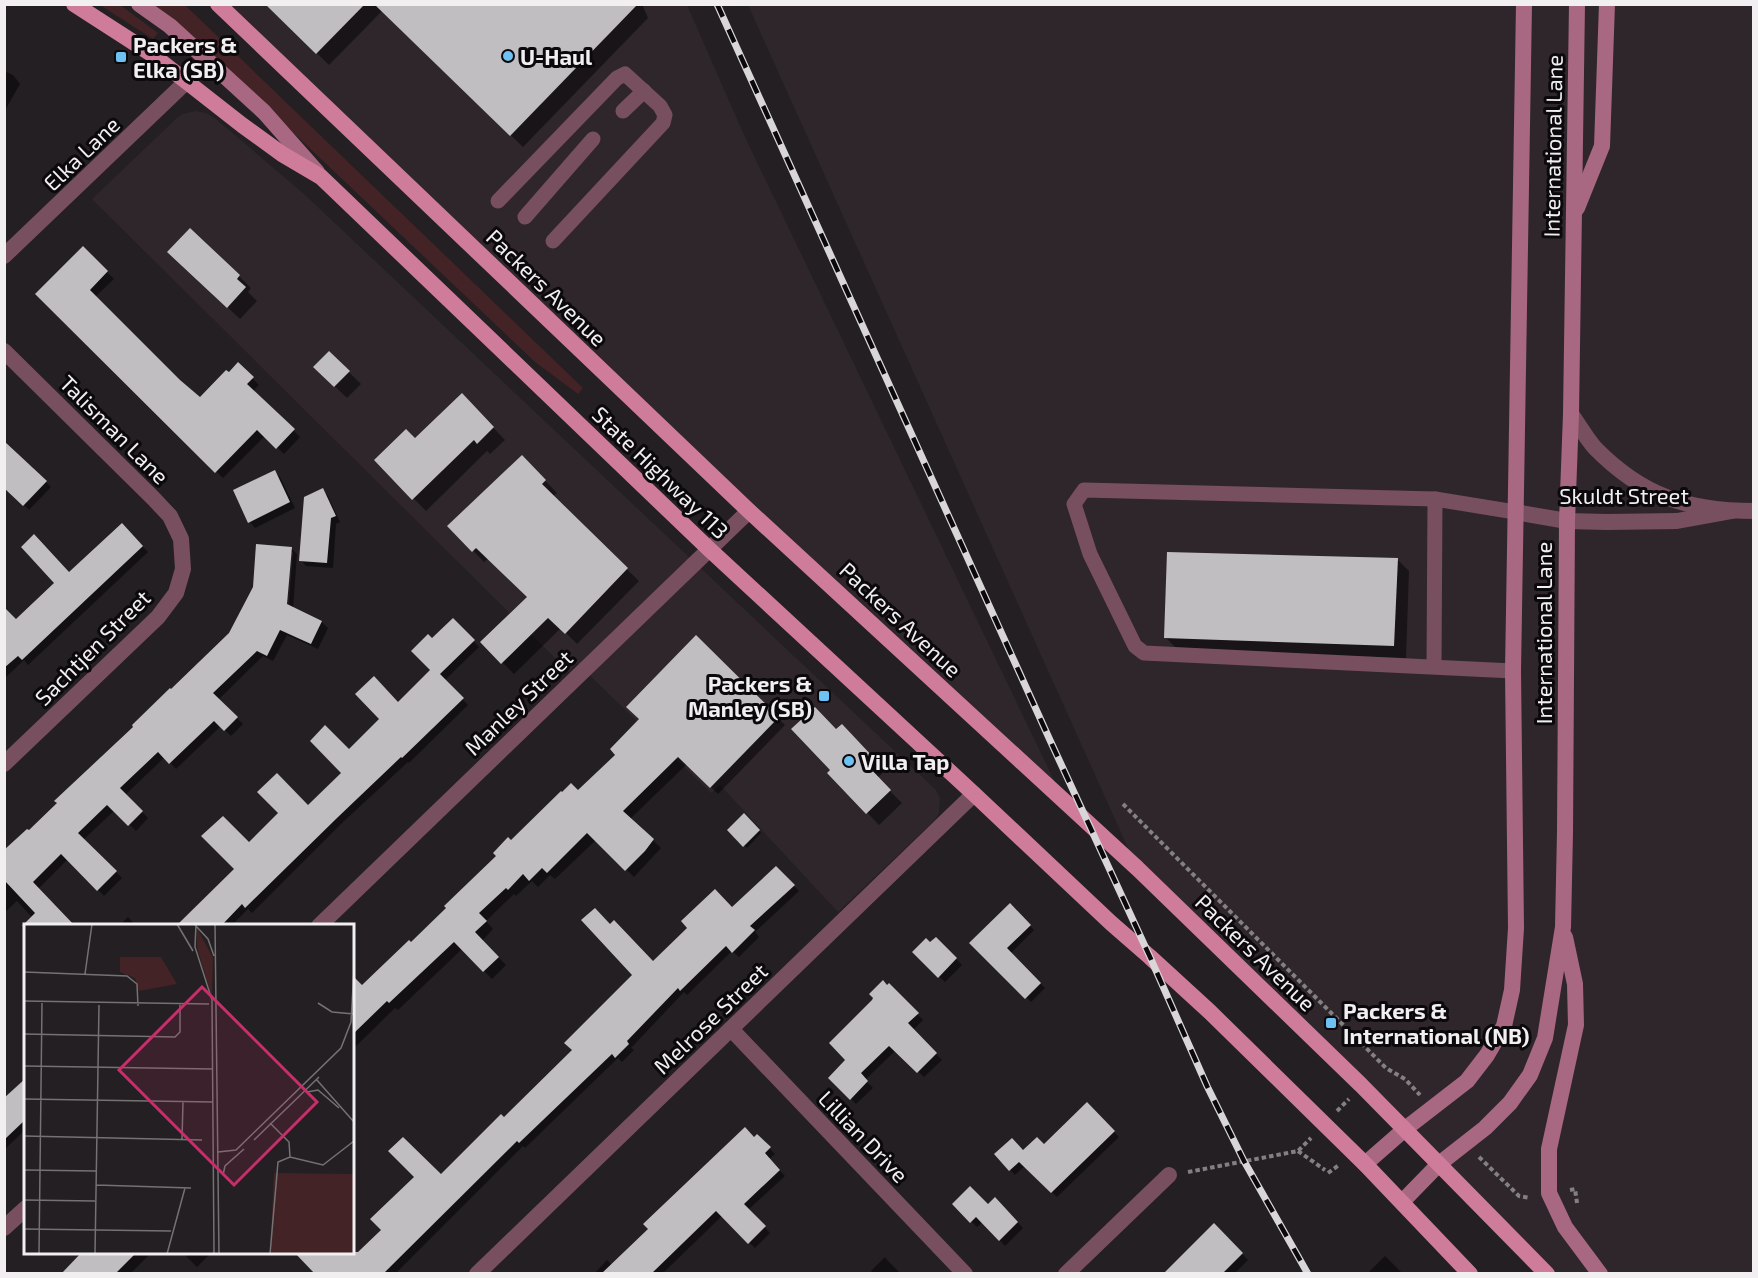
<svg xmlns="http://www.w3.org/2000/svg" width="1758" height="1278" font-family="'Exo 2',sans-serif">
	<rect width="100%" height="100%" fill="#231f22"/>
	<g fill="#2f262c">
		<path d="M218,5H687L744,135L1063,799Z"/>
		<path d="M748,5H1753V1273H1547L1137,868Z"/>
		<path d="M195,111L206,113L216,119L304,194L936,790L940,798L939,813L935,820L838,912L720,785L711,793L577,663L569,672L92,199L177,118L183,114Z"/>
	</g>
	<g fill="#432325">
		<path d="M100,5H120L158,33L153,39Z"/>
		<path d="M152,5H185L583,388L578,394L535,362L242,84Z"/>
	</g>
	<g fill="#0007" fill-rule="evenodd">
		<path d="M267,4H642L648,18L523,147L382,11L329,65Z"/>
		<path d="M4,71L13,75L20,84L4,112Z"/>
		<path d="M83,248L114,279L95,297L179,381L200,399L238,364L259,385L253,391L300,437L284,454L265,436L223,478L37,294Z"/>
		<path d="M181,264L239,276L251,288L248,292L257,301L240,319Z"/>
		<path d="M329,353L361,384L347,398L315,367Z"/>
		<path d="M462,395L505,440L490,454L487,451L426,511L376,460L415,440Z"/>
		<path d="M6,444L51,487L29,510L8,489L4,493V445Z"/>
		<path d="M522,457L557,493L552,497L639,581L577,644L561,628L514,674L482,642L529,597L489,558L484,562L449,526Z"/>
		<path d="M274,471L280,477L295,508L255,528L250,522Z"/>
		<path d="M322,490L328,496L340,522L336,524L333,568L306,566L301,560Z"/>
		<path d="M121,525L148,552L28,665L24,660L4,679V622L16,621Z"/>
		<path d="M291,548L297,554L293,609L322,622L328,628L318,649L287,635L273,661L263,656L218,700L243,724L231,736L221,726L176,769L165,757L125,795L148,818L136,831L115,810L83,840L122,878L104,896L68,859L38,889L40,926L17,901L4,913V852L29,832L230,634ZM290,552H293L288,612H285Z"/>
		<path d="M1397,559L1409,571L1406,658L1178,650L1166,638Z"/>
		<path d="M453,620L479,647L445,680L468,705L409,763L408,762L342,823L252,913L248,909L231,926H178L236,869L249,844L308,807L343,773L349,751L432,670V640Z"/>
		<path d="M696,638L785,725L718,794L687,764L630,819L661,848L634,877L596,840L555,879L550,875L538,887L532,881L516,896L514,894L486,921L493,929L482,941L506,965L492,979L462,949L398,1010L395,1008L352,1050V993L362,987L412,943L511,842L579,792L617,755Z"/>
		<path d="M837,731L854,739L885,771L877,778L902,803L879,825L829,773L832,770Z"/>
		<path d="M744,815L761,833L747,848L729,830Z"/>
		<path d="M776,868L799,891L755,932L759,937L739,957L732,951L687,995L684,992L631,1048L634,1050L622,1062L618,1058L525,1148L523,1146L395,1274H318L345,1267L441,1176L504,1119L574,1050L634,975L610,926L653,963L732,909Z"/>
		<path d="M1010,905L1034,930L1010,954L1045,988L1031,1002L971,943Z"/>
		<path d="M128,917L136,926H119Z"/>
		<path d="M936,939L962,965L945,982L914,952L930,944Z"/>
		<path d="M889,985L923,1020L913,1030L942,1060L924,1077L896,1050L865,1080L873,1088L856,1104L830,1078L847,1060Z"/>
		<path d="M26,1080V1129L4,1150V1093L8,1097Z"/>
		<path d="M1087,1104L1119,1137L1057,1197L1025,1166L1015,1175L996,1154L1024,1152L1044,1146Z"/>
		<path d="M757,1136L775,1154L769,1159L785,1176L748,1210L770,1233L755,1248L722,1216L662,1274H594L607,1260L612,1265Z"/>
		<path d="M995,1199L1023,1228L1005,1246L983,1222L977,1227L954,1204L988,1206Z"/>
		<path d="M1214,1226L1248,1260L1234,1274H1165Z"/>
		<path d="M86,1252H152L132,1272L133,1274H64Z"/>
		<path d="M182,1252H206L209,1255L197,1267Z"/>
		<path d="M1385,1256L1403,1274H1367Z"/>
		<path d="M885,1257L887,1260L901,1274H873L871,1271Z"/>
	</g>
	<g fill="#c1bec2">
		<path d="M265,4H365L316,54Z"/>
		<path d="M374,4H638L510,136Z"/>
		<path d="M190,228L240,275L237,279L246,287L227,308L167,252Z"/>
		<path d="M83,246L108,271L90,290L180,380L200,397L226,370L229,372L238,362L254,377L247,384L295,429L276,449L257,430L215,473L35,294Z"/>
		<path d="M329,351L350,371L334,387L313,367Z"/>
		<path d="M462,393L494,427L477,444L474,440L412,500L374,460L406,429L415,438Z"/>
		<path d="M4,441L47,481L23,506L4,488Z"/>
		<path d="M522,455L546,480L542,484L628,568L565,634L548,618L501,664L480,642L527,597L476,548L472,552L447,526Z"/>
		<path d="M275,470L290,502L248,523L233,490Z"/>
		<path d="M323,488L336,516L331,518L327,563L299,561L304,497Z"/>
		<path d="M122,523L143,546L22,660L18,656L4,668V607L16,619L54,583L21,547L34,534L69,572Z"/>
		<path d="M256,544L292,547L287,604L322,621L311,644L280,630L267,656L257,651L213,693L238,717L224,731L214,721L169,764L158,752L120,788L143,811L128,826L107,805L78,833L117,871L97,891L61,854L33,882L75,926H22L35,913L4,880V850L27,829L29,830L57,803L54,801L133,727L132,725L170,688L171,689L229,633L253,587Z"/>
		<path d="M1167,552L1398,558L1394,646L1164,638Z"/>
		<path d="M453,618L475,640L440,674L464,698L402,758L401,757L337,818L245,908L242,904L221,926H176L234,869L201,836L223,816L249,842L278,813L257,792L277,773L308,805L341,773L310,741L325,725L349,749L379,719L355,694L374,676L398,702L430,670L411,651L428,634L432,638Z"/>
		<path d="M696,635L779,717L710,788L678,757L623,811L654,839L645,851L625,871L587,833L547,873L542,868L529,881L523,874L508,890L506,888L479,913L487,921L475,932L499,957L483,972L454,942L389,1003L387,1001L352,1035V975L362,985L409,940L411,942L446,908L444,906L496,856L493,853L508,837L511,840L561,791L562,792L571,783L578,790L615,755L610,749L639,719L626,707Z"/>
		<path d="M815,707L836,729L842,724L874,758L867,765L891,790L866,814L827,773L830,770L791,729Z"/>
		<path d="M744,813L760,830L743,847L727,830Z"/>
		<path d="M776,866L795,885L750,926L755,930L732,953L726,946L680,991L678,988L627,1041L629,1044L615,1058L612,1054L519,1143L517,1141L383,1274H315L294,1252H358L381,1230L370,1219L414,1177L388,1151L403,1137L441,1174L501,1114L504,1117L572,1050L564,1043L632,975L581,920L595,908L610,924L614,920L653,961L687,928L681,921L715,889L732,907Z"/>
		<path d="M1010,903L1031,925L1007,948L1041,983L1025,999L969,943Z"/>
		<path d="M936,937L957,958L938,978L912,952L926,938L930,942Z"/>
		<path d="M883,980L887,985L889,983L919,1013L908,1023L937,1053L917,1073L889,1046L861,1073L868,1081L850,1100L828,1078L845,1060L829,1043L872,1000L873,998L869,994Z"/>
		<path d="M26,1078V1119L4,1140V1098Z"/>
		<path d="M1087,1102L1115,1131L1051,1193L1019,1162L1009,1171L994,1154L1012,1138L1023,1150L1037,1137L1044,1144Z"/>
		<path d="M745,1127L754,1137L757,1134L771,1147L765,1153L780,1170L744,1204L766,1226L748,1244L716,1211L651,1274H601L648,1229L643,1224Z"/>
		<path d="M970,1186L988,1204L995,1197L1018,1222L999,1241L976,1217L970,1223L952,1204Z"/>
		<path d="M1214,1223L1243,1253L1222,1274H1163Z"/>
		<path d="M82,1252H137L115,1274H61Z"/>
	</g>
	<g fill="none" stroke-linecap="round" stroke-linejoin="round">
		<g stroke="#838082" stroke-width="4" stroke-dasharray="4.5 3" stroke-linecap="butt">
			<path d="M1123,804L1386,1068L1405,1079L1420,1095"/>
			<path d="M1337,1111L1349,1099"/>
			<path d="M1298,1151L1325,1170"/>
			<path d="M1479,1157L1519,1196L1530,1198"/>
			<path d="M1188,1172L1298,1151L1311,1138"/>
			<path d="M1328,1173L1339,1165"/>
			<path d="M1570,1190L1575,1189L1577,1203"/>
		</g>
		<g stroke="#784f5e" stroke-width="15">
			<path d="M623,111L644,91"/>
			<path d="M498,201L617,78L625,74L660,106L665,115L663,123L553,241"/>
			<path d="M525,217L593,139"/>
			<path d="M1434,666L1435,499"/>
			<path d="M1513,671L1144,653L1135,646L1090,554L1074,504L1084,490L1435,499L1515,512"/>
		</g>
		<g stroke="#784f5e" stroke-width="16">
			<path d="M4,256L187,81"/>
			<path d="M4,351L153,498L170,516L181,539L183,569L176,593L158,617L4,764"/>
			<path d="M1571,414C1579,425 1586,438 1595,448C1642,496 1688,511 1754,511"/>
			<path d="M1515,512L1567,521L1607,522L1677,521L1732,511"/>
			<path d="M319,926L749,511"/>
			<path d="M731,1029L965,1274"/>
			<path d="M4,1228L26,1208"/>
			<path d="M477,1274L974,794"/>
			<path d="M1066,1274L1169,1175"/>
		</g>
		<g stroke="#a96881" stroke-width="16">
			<path d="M139,4L170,26L264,112L317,172"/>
			<path d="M1577,208L1602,146L1607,4"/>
			<path d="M1565,937L1575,984L1576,1025L1549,1149V1193L1565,1227L1600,1274"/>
			<path d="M1365,1164L1405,1129L1467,1081L1487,1055L1504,1026L1512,990L1516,928L1513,671L1524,4"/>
			<path d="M1402,1202L1439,1164L1485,1128L1510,1103L1530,1075L1545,1038L1563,927L1565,832L1567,521L1571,414L1577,4"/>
		</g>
		<g stroke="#cf7c9b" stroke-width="16">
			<path d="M74,4L150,53L242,125L282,154L321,177L709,549L974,794L1111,923L1150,957L1210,1012L1365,1164L1470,1274"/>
			<path d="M218,4L749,511L1137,868L1361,1085L1547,1274"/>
		</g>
		<defs>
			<path id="rail" d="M717,4L1049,738L1150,957L1207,1086L1244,1161L1308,1274"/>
		</defs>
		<use href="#rail" stroke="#d8d6d7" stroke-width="7"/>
		<use href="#rail" stroke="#0b090b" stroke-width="4.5" stroke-dasharray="14" stroke-linecap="butt"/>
	</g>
	<g fill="#6dc2f3" stroke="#0b090b" stroke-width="2">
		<circle cx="508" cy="56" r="6"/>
		<rect x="115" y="51" width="12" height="12" rx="3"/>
		<rect x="818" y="690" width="12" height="12" rx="3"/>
		<circle cx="849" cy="761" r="6"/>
		<rect x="1325" y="1017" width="12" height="12" rx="3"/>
	</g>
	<g text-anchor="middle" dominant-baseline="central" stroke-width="6" stroke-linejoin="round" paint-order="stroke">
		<g font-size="22" font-weight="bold" fill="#f1eff0" stroke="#0b090b" text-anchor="start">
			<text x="133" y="44">Packers &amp;<tspan x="133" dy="25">Elka (SB)</tspan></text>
			<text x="520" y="56">U-Haul</text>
			<text x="812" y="683" text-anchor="end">Packers &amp;<tspan x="812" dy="25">Manley (SB)</tspan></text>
			<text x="861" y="761">Villa Tap</text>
			<text x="1343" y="1010">Packers &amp;<tspan x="1343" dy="25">International (NB)</tspan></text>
		</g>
		<g font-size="22" fill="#f1eff0" stroke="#0b090b">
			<text transform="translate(1552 146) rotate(-89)">International Lane</text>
			<text transform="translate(81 153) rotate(-44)">Elka Lane</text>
			<text transform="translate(547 287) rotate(44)">Packers Avenue</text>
			<text transform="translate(115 429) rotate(45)">Talisman Lane</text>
			<text transform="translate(661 472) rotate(44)">State Highway 113</text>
			<text x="1624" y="495">Skuldt Street</text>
			<text transform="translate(901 619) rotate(43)">Packers Avenue</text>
			<text transform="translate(1543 633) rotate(-90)">International Lane</text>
			<text transform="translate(92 647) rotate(-45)">Sachtjen Street</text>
			<text transform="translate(518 702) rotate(-44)">Manley Street</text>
			<text transform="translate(1256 952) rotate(44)">Packers Avenue</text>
			<text transform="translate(710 1018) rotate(-44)">Melrose Street</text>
			<text transform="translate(864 1136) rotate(46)">Lillian Drive</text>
		</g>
	</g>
	<g transform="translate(24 924)">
		<rect width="330" height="330" fill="#231f22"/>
		<path d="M173,4L189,34L188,74L173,23ZM96,33H137L153,60L115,67L111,54L96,48ZM250,249L330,250V330H246Z" fill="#432325"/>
		<path fill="none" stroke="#757274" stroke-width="1.5" d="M153,0L169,27M172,0L171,23L188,76L190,330M191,0L195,330M171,1L184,15L190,32M0,48L103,52L113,60L114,82M61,50L68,0M0,77L185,80M294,79L308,88L330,90M0,110L151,113L156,108V80M0,142L189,145M292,155L330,198M283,168L294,166L315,184M0,175L189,178M246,199L265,218L266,233M0,212L178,216M158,215L159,178M230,216L295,153M194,228L212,226L317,124L327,98L330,45M0,246L72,247M199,251L201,242L220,225M72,261L167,264M0,276L71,277M0,305L147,307M15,330L18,79M71,330L75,81M143,330L161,264M246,330L254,238L266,233L299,241L330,217"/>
		<path fill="#c72e6a" fill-opacity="0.15" stroke="#c72e6a" stroke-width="3" d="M178,63L293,178L210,261L95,146Z"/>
		<rect width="330" height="330" fill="none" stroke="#f1eff0" stroke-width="3"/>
	</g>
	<rect width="1758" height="1278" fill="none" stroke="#f1eff0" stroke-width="12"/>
</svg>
